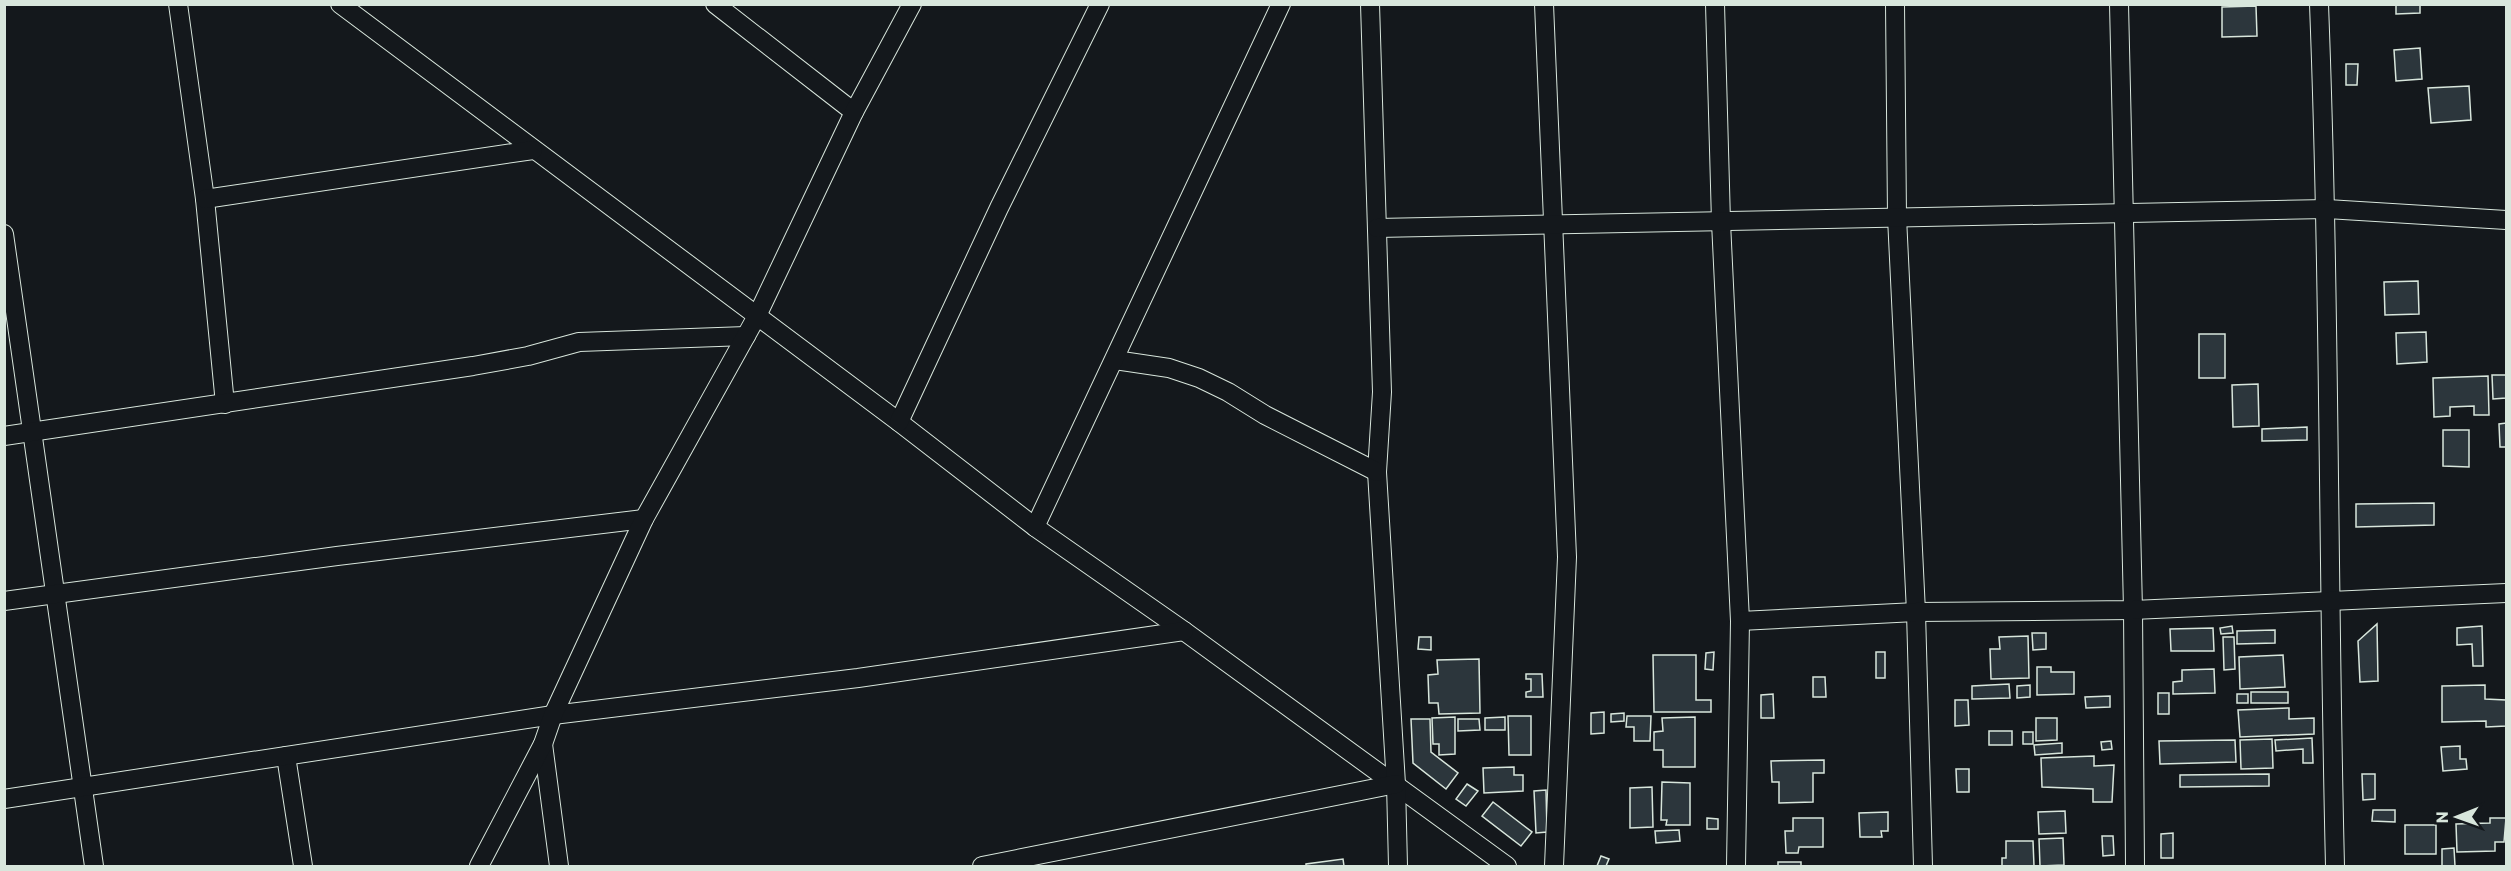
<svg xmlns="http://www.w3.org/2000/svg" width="2511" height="871" font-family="Commissioner,sans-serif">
	<rect width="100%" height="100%" fill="#14181c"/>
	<g fill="#2c363c" stroke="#d8e6dc" stroke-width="1.5">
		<path d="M2396,4H2420V13L2396,14Z"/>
		<path d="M2256,6L2257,36L2222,37V7Z"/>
		<path d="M2420,48L2422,79L2396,81L2394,50Z"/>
		<path d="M2346,64H2358L2357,85H2346Z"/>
		<path d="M2469,86L2471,120L2431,123L2428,88Z"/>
		<path d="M2418,281L2419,314L2385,315L2384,282Z"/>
		<path d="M2426,332L2427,362L2397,364L2396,333Z"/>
		<rect x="2199" y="334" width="26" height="44"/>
		<path d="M2492,375H2506V398L2493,399Z"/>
		<path d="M2488,376L2489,415H2474V406L2450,407V416L2434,417L2433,378Z"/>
		<path d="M2258,384L2259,426L2233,427L2232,385Z"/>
		<path d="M2506,423V447H2500L2499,424Z"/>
		<path d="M2307,427V440L2262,441V429Z"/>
		<path d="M2443,430H2469V467L2443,466Z"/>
		<path d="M2434,503V525L2356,527V504Z"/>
		<path d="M2377,624L2378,681L2360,682L2358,641Z"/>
		<path d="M2232,626L2233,633L2221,634L2220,628Z"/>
		<path d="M2482,626L2483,666H2473L2472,644L2457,645V628Z"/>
		<path d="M2213,628L2214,651H2171L2170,629Z"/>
		<path d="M2275,630V643L2237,644V631Z"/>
		<path d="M2032,633H2046V649L2033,650Z"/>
		<path d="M2028,636L2029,678L1991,679L1990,649H2000L1999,637Z"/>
		<path d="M1419,637H1431V650L1418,649Z"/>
		<path d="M2223,637H2234L2235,669L2224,670Z"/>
		<path d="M1714,652L1713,670L1705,669L1706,653Z"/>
		<rect x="1876" y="652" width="9" height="26"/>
		<path d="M1653,655H1696V700H1711V712H1654Z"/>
		<path d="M2283,655L2285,687L2240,689L2239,657Z"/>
		<path d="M1479,659L1480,713L1439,714L1438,703H1429L1428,675L1438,674L1437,660Z"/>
		<path d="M2037,667H2051V672H2074V694L2037,695Z"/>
		<path d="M2214,669L2215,693L2173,694V682L2182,681V670Z"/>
		<path d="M1526,674H1542L1543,697H1526V692L1531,691V679H1526Z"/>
		<path d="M1813,677H1825L1826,697H1813Z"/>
		<path d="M2009,684L2010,698L1972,699V686Z"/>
		<path d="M2030,685V697L2017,698V686Z"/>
		<path d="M2485,685V699L2506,700V726L2486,727V721L2442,722V686Z"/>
		<rect x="2251" y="692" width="37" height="11"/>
		<rect x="2158" y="693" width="11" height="21"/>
		<path d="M1773,694L1774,718H1761V695Z"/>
		<rect x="2237" y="694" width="11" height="9"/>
		<path d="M2110,696V707L2086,708L2085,697Z"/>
		<path d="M1955,700H1968L1969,725L1955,726Z"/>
		<path d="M2289,708V719L2314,718V734L2240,737L2238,710Z"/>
		<path d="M1604,712V733L1591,734V713Z"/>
		<path d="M1624,713V721L1611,722V714Z"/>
		<path d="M1508,716H1531V755H1509Z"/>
		<path d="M1627,716H1651L1650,741H1634V727H1626Z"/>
		<path d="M1455,717V754L1439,755V744H1433L1432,718Z"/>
		<path d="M1505,717V730H1485V718Z"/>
		<path d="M1695,717V767H1663V750H1654V732L1663,731L1662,718Z"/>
		<path d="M2036,718H2057V740L2036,741Z"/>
		<path d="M1411,719H1430L1431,752L1458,773L1446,789L1413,763Z"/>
		<path d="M1458,719H1479L1480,730L1458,731Z"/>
		<rect x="1989" y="731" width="23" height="14"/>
		<rect x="2023" y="732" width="10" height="12"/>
		<path d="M2312,738L2313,763H2303V749L2276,751L2275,740Z"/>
		<path d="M2272,739L2273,768L2241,769L2240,740Z"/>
		<path d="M2235,740L2236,762L2160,764L2159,741Z"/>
		<path d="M2111,741L2112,749L2102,750L2101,742Z"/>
		<path d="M2062,743V753L2035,755L2034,745Z"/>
		<path d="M2460,746V759H2466L2467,769L2443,771L2441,747Z"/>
		<path d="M2094,756V766L2114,765L2112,802H2093V789L2042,787L2041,758Z"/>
		<path d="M1824,760V773H1813V802L1779,803V782H1772L1771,761Z"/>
		<path d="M1514,767V775H1523V791L1484,793L1483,768Z"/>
		<path d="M1956,769H1969V792H1957Z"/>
		<path d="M2269,774V786L2180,787V775Z"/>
		<path d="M2362,774H2375V799L2363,800Z"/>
		<path d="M1662,782L1690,783V825H1666L1667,820H1661Z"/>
		<path d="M1467,784L1478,791L1466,806L1456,799Z"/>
		<path d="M1652,787L1653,827L1630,828V788Z"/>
		<path d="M1546,790L1547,832L1536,833L1534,791Z"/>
		<path d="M1493,802L1532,832L1521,846L1482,816Z"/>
		<path d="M2373,810H2395V822L2372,821Z"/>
		<path d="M2065,811L2066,833L2039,834L2038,812Z"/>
		<path d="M1888,812V831H1881L1882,837H1860L1859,813Z"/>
		<path d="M1707,818L1718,819V829H1707Z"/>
		<path d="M1793,818H1823V847H1799L1798,853H1786L1785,831H1793Z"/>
		<path d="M2490,818H2506L2504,842H2495V851L2457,852L2456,824L2490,823Z"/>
		<rect x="2405" y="825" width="31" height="29"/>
		<path d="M1679,830L1680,841L1656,843L1655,831Z"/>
		<path d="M2173,833V858H2161V834Z"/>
		<path d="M2102,836H2113L2114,855L2103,856Z"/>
		<path d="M2063,838L2064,865L2040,866L2039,839Z"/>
		<path d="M2006,841H2033L2034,866H2002V858H2006Z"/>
		<path d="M2454,848L2455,866H2442V849Z"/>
		<path d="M1601,856L1609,859L1606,866H1597Z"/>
		<path d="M1343,859L1344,866H1306V864Z"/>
		<rect x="1778" y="862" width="23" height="4"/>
	</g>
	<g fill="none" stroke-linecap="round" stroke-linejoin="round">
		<defs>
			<g id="minor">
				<path d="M178,4L205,199L225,404"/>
				<path d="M340,4L899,422L1035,527L1184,631L1507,866"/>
				<path d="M715,4L854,112"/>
				<path d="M1370,4L1382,392L1377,472L1396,784L1398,866"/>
				<path d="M1544,4L1567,557L1554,866"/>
				<path d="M1715,4L1721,222L1740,621L1736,866"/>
				<path d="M1895,4L1897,217L1916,612L1923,866"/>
				<path d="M2119,4L2133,610L2135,866"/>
				<path d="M2319,4C2330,292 2328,579 2335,866"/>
				<path d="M205,199L533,150"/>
				<path d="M1377,228L2327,209L2506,220"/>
				<path d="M4,234L94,866"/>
				<path d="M1115,360L1169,368L1199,378L1228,392L1265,415L1377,472"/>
				<path d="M899,422L999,208L1100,4"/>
				<path d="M4,436L473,366L528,356L579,342L746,336"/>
				<path d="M1035,527L1281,4"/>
				<path d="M4,601L337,556L644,519"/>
				<path d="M1740,621L1916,612L2133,610L2506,593"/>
				<path d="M543,744L559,866"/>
				<path d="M286,756L303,866"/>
				<path d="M4,799L553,715L858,678L1184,631"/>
				<path d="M479,866L543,744L553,715L644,519L757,316L854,112L912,4"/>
				<path d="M982,866L1396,784"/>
			</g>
		</defs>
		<use href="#minor" stroke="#d8e6dc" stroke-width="20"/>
		<use href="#minor" stroke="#14181c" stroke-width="18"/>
	</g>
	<rect width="2511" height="871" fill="none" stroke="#d8e6dc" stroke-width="12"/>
	<g transform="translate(2457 817) rotate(269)" stroke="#14181c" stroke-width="4.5" paint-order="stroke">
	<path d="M0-4.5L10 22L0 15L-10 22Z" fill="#d8e6dc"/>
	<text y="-9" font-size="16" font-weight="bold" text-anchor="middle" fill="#d8e6dc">N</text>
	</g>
</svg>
